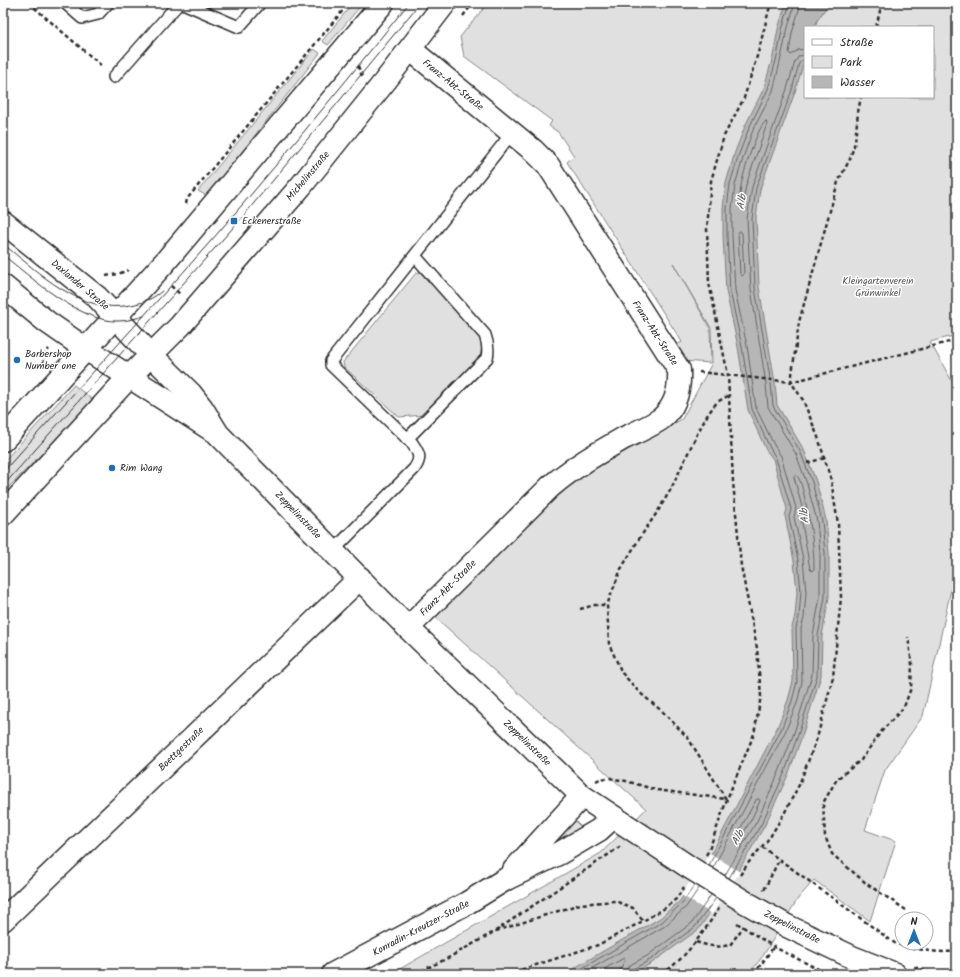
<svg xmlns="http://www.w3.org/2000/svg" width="960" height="977" font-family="Kalam,sans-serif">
	<rect width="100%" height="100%" fill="#fff"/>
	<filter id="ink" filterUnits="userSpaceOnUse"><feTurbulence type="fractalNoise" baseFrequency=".025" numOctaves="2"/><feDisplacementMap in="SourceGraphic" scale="8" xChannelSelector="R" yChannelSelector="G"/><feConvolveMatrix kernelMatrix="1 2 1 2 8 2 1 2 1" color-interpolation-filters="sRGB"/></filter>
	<g filter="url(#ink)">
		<g fill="#e0e0e0" stroke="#868686" fill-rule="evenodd">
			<path d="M353,3H363L328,45L322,41Z"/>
			<path d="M488,3H957V335L930,342L957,390V562L923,716L885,770L865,830L896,841L870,921L814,880L797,900L763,956L749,974H391L601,853L646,809L433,615L552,501L577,479L682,419L712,363L711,328L673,263L710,328L711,363L683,361L673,347L682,342L567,162L574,156L558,132L549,126L552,121L464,56L460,37ZM805,27H933V97H805Z"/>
			<path d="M314,49L320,53L207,196L198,191Z"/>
			<path d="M420,272L483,339L480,358L425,415L399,417L344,367L343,362L416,273Z"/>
			<path d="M74,385L94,401L3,493V462Z"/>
			<path d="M573,819L585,831L552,844Z"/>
		</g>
		<path fill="#b6b6b6" stroke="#7e7e7e" d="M786,3H829L817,21L815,27H805V58L795,92L760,189L756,218L759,287L775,383L777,405L804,450L816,481L826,520L829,553V597L822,636L821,676L802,736L788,775L765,825L739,870L699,929L652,963L632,974H564L660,918L680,901L710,856L777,728L788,700L793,681L792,627L795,616L797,592L794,561L785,516L787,509L773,459L766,450L748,410L738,347L726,291L723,236V208L726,183L735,152L745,126L764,88L773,56L778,29Z"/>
		<path fill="#fff" d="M710,853L740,872L712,914L681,895Z"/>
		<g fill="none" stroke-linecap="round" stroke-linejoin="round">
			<g stroke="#636363" stroke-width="1">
				<path d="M801,3L792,33L789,53L791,55L798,50L805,49"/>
				<path d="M766,121L767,124L746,185L743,203L740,204L739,202C740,197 740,191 741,186C743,174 757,127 766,121Z"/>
				<path d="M740,231L742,233L744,274L742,276L740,274L738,233Z"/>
				<path d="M796,475C801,479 802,488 804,495C810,520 814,543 814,569L812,571L810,569L801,517L802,507L794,477Z"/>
				<path d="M757,799H759L760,801L752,818L740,839L737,840L736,837Z"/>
				<path d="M709,865L781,730L792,701L797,682L796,628L799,617L801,592L798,560L789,517L791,509L776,458L770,448L752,409L742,347L730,291L727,236V208L730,184L739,154L749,128L768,89L777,57L782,30L790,3"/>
				<path d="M713,868L785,732L797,703L802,682L801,629L804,618L806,592L803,559L794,517L796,508L781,456L774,445L756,408L747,346L735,290L732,236V209L735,185L744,155L753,130L773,91L781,58L787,31L795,3"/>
				<path d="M725,875L757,821L779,772L794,733L812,675L813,636L820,597V553L817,521L807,484L796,454L768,407L766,384L751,289L747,219L752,187L787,89L795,62L799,56L805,55"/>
				<path d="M729,878L762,823L784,774L798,735L817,676L818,636L825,597V553L822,521L812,482L800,451L773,406L771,384L755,288L752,219L756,188L792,90L799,63L801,61L805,60"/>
				<path d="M572,974L662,922L682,903L695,885"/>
				<path d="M582,974L665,926L686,907L699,888"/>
				<path d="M595,974L624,958L625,960L621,968L620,974"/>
				<path d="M626,974L627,969L630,965L647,956L692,923L711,895"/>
				<path d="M631,974L633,969L650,960L695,927L716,898"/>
			</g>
			<defs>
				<g id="lane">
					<path d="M65,3L82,18L98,14L108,3"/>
					<path d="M183,3L239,27L260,3"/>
					<path d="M114,77L179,3"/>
					<path d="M407,439L487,358C489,349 488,343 485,335L415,256"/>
					<path d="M333,551L414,469C422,458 419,453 412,443L331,365V361L512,133"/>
				</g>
				<g id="street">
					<path d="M408,628L550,487C573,467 598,453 624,438C635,433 653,425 662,418C676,406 680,388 679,370L548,165L534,151L410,49"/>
					<path d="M514,870L582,796"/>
					<path d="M3,920L360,578"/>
					<path d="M333,974L467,903L506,879L560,853L599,830L613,817"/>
				</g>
				<g id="secondary">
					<path d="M3,222L97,297L151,355L191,394L202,408L218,434L408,628L582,796L689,867"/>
					<path d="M3,286L47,322L86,349L212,430"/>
					<path d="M745,902L787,926L852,957L895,974"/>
				</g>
				<g id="primary">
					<path d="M3,440L165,262L383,3"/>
					<path d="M3,514L129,377L180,326L301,186L386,80L445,3"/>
				</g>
			</defs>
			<use href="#lane" stroke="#2b2b2b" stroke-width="14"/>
			<use href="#street" stroke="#2b2b2b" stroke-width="25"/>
			<use href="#secondary" stroke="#2b2b2b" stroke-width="25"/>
			<use href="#primary" stroke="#2b2b2b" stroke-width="25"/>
			<g stroke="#2b2b2b" stroke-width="2.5" stroke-dasharray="4 3" stroke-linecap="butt">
				<path d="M29,3L103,67"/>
				<path d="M463,16L473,3"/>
				<path d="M876,27L882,3"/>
				<path d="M358,66L362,76"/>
				<path d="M186,204L187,199L349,3"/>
				<path d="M106,276L118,274L128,270"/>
				<path d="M171,286L181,295"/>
				<path d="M43,364L46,352L49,349"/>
				<path d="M699,372L791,382L957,340"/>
				<path d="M807,463L825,458"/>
				<path d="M580,609L595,605H607"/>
				<path d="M596,781L600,779L609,778L626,781L657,790L726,799"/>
				<path d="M726,799L688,738L663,712L639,692L622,673L609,644L607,605L621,569L639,539L658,511L671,489L697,434L708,414L717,402L728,396"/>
				<path d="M762,847L896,944C916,949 937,954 957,951"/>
				<path d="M706,855L709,850L727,799L754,734L761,696L757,648L741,566L733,482L728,375L709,283L707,229L711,181L724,136L744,98L758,53L770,6L772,3"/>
				<path d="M740,875L749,862L770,837L785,812L799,785L817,738L833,677L841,597L838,524L831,480L818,437L803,400L791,382L799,322L838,182L850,159L855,142L858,112L861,97"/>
				<path d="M764,890L779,860"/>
				<path d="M906,910L867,884L832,854L825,836L823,803L837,779L861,760L880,733L904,707L911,688L912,664L908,637"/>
				<path d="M737,923L774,947L828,974"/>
				<path d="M496,931L580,904L615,901L633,908L643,921"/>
				<path d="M696,942C708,946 718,948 730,945L744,926"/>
				<path d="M914,967L936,974"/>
				<path d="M415,974L448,958L494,932L621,846"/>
				<path d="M508,974L598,945L643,921L665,908L676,899L684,887"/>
				<path d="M662,974C687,957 703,933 719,908"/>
				<path d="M754,974L775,945"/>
			</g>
			<use href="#lane" stroke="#fff" stroke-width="11"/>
			<use href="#street" stroke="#fff" stroke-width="22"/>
			<use href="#secondary" stroke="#fff" stroke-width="22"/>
			<use href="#primary" stroke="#fff" stroke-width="22"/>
			<g stroke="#2b2b2b" stroke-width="1">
				<path d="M3,244C40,273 80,315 131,305C142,303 153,299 162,291"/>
				<path d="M3,255C32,278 81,323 119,321C128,321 136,318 144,316"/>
				<path d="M3,472C51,418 101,364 149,310C240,211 325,107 409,3"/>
				<path d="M3,486L239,221L336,105L420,3"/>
			</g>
			<defs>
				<path id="secondary-bridge" d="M689,867L745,902"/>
			</defs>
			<use href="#secondary-bridge" stroke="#2b2b2b" stroke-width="25" stroke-linecap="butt"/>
			<use href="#secondary-bridge" stroke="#fff" stroke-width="22"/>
		</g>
	</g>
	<g fill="#1f6fb2" stroke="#fff" stroke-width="1.5">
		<rect x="230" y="217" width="8" height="8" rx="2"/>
		<circle cx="17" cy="360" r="4"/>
		<circle cx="112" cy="468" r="4"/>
	</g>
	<g text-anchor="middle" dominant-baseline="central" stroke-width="3" stroke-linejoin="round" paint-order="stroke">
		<g font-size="10" fill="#2b2b2b" stroke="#fff">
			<text transform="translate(453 85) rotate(39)">Franz-Abt-Straße</text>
			<text transform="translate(308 176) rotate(-50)">Michelinstraße</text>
			<text transform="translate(80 285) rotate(40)">Daxlander Straße</text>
			<text transform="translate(655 333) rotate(57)">Franz-Abt-Straße</text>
			<text transform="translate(298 515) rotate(46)">Zeppelinstraße</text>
			<text transform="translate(448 588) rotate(-45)">Franz-Abt-Straße</text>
			<text transform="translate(527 743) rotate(44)">Zeppelinstraße</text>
			<text transform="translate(181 749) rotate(-44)">Boettgestraße</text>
			<text transform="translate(792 927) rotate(27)">Zeppelinstraße</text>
			<text transform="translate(421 928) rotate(-28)">Konradin-Kreutzer-Straße</text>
		</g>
		<g font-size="10" fill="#2b2b2b" stroke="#fff" text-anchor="start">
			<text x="242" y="221">Eckenerstraße</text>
			<text x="25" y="354">Barbershop<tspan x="25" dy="12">Number one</tspan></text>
			<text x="120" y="468">Rim Wang</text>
		</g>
		<g font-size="10" fill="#585858" stroke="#fff">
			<text x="878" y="281">Kleingartenverein<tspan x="878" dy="12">Grünwinkel</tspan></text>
		</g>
		<g font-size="11" font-style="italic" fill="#5c5c5c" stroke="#fff">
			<text transform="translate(742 202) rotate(-81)">Alb</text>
			<text transform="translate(805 516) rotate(-96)">Alb</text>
			<text transform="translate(738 838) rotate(-63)">Alb</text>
		</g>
	</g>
	<rect width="960" height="977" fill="none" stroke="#fff" stroke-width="16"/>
	<rect x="8" y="8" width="944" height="961" fill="none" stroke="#2b2b2b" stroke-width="1.5" filter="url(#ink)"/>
	<rect x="804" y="26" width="130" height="72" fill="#ffffff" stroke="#aaaaaa"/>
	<rect x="812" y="39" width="20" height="6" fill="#ffffff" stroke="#aaaaaa"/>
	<text x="840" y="46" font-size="12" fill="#2b2b2b">Straße</text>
	<rect x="812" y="56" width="20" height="12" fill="#e0e0e0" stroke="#aaaaaa"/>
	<text x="840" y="66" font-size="12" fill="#2b2b2b">Park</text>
	<rect x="812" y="76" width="20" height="12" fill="#b6b6b6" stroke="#aaaaaa"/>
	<text x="840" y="86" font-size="12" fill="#2b2b2b">Wasser</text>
	<g transform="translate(914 931)"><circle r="19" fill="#ffffff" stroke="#aaaaaa"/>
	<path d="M0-3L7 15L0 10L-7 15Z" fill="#1f6fb2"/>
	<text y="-6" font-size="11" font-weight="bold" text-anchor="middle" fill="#2b2b2b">N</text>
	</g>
</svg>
